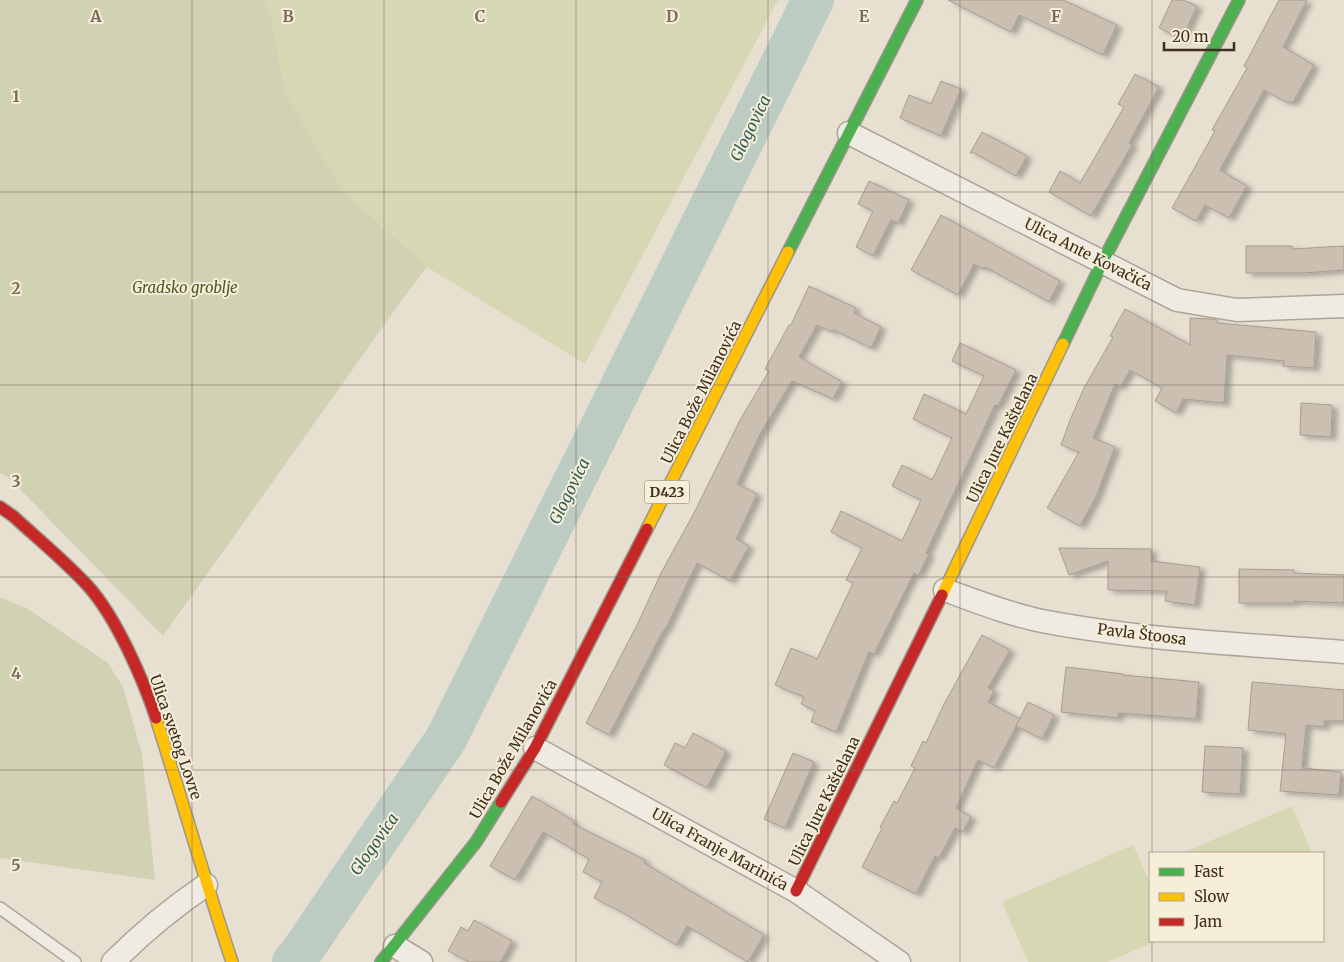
<svg xmlns="http://www.w3.org/2000/svg" width="1344" height="962" font-family="Merriweather,serif">
	<defs>
		<filter id="shadow"><feDropShadow dx="5.5" dy="3" stdDeviation="2.5" flood-color="#0004"/></filter>
	</defs>
	<rect width="100%" height="100%" fill="#e7e0d1"/>
	<g fill="#d6d7b3">
		<path d="M264,0H778L585,364L427,267L341,189L285,92L271,17Z"/>
		<path d="M1292,806L1312,853H1182Z"/>
		<path d="M1133,845L1150,883V941H1156L1108,962H1028L1002,902Z"/>
	</g>
	<g fill="#d1d1b3">
		<path d="M0,0H264L271,17L285,92L341,189L427,267L407,293L163,636L9,478L0,473Z"/>
		<path d="M0,597L28,609L108,663L123,687L142,754L155,880L0,858Z"/>
	</g>
	<g fill="none" stroke-linecap="round" stroke-linejoin="round">
		<path stroke="#bcccc2" stroke-width="42" d="M293,962L300,954L446,739L813,0"/>
	</g>
	<g fill="#cbbfb2" stroke="#a89c90" filter="url(#shadow)">
		<path d="M948,0H1063L1117,25L1103,55L1019,15L1011,32Z"/>
		<path d="M1172,0H1183L1197,6L1182,39L1159,28Z"/>
		<path d="M1279,0H1307L1283,47L1314,65L1293,102H1286L1264,90L1220,170L1247,186L1229,218L1205,205L1196,221L1172,208L1215,131L1212,130L1247,68L1244,66Z"/>
		<path d="M1135,74L1159,87L1129,143L1132,145L1091,216L1049,192L1060,171L1080,183L1124,107L1118,104Z"/>
		<path d="M941,81L961,89L941,136L900,118L909,95L931,104Z"/>
		<path d="M982,132L1027,156L1016,176L974,153H970Z"/>
		<path d="M869,181L909,200L898,223L891,220L873,256L856,247L873,211L858,204Z"/>
		<path d="M941,215L1060,281L1049,302L985,267L984,269L974,264L958,295L911,270Z"/>
		<path d="M1246,246H1292V249L1344,246V270L1303,273H1246Z"/>
		<path d="M809,286L856,308L854,313L881,327L871,348L834,330L833,332L817,325L799,357L842,382L833,399L792,381L760,434L737,484L757,494L736,539L749,546L730,581L697,563L665,630L664,629L609,735L586,723L638,623L661,573L694,513L740,420L769,371L765,369L789,325H791Z"/>
		<path d="M1125,309L1190,345V318L1210,319L1217,320V323L1316,332L1314,368L1283,366L1284,361L1227,355L1224,403L1183,399L1176,413L1155,401L1162,388L1130,370L1120,387L1115,384L1093,438L1115,447L1096,497L1080,526L1047,508L1079,452L1061,445L1070,420L1084,388L1113,337L1110,336Z"/>
		<path d="M960,343L1016,370L998,406L995,405L926,553L929,554L918,576L914,573L874,654L869,652L836,732L811,722L815,711L801,704L804,697L775,685L791,648L817,659L853,583L846,580L862,548L831,532L841,511L902,541L921,500L892,486L902,465L932,480L952,438L913,419L924,394L966,414L984,376L952,361Z"/>
		<path d="M1301,403L1332,405L1331,437L1300,435Z"/>
		<path d="M1059,548L1151,549V561L1200,567L1195,605L1165,601L1167,591L1108,590V561L1069,575Z"/>
		<path d="M1239,569L1294,570V573L1344,575V603L1294,601V603H1239Z"/>
		<path d="M982,635L1010,650L988,688L994,691L988,702L1020,719L994,768L978,760L956,808L971,817L963,832L955,828L939,858L935,856L916,894L862,867L882,828L880,827L894,801L897,803L915,768L911,766L923,741L926,743L944,704Z"/>
		<path d="M1066,667L1123,674V675L1199,682L1196,719L1119,713L1118,718L1061,712Z"/>
		<path d="M1252,682L1344,690V721H1324V727L1306,725L1302,768L1341,772L1339,795L1280,791L1286,734L1248,730Z"/>
		<path d="M1028,702L1054,715L1042,739L1016,726Z"/>
		<path d="M693,733L726,751L707,788L664,765L675,743L685,748Z"/>
		<path d="M1205,746L1243,748L1240,794L1202,792Z"/>
		<path d="M793,753L814,762L785,828L764,819Z"/>
		<path d="M532,796L574,821L573,824L645,860L644,863L764,935L748,962L687,926L676,945L622,912L594,898L602,882L583,872L589,859L543,832L515,880L490,866Z"/>
		<path d="M474,920L512,941L501,962H469L448,951L461,927L468,931Z"/>
	</g>
	<g fill="none" stroke-linecap="round" stroke-linejoin="round">
		<defs>
			<path id="lane" d="M0,908L75,962"/>
			<g id="street">
				<path d="M849,133L1177,300L1237,310L1344,306"/>
				<path d="M945,590C975,601 1011,615 1042,621C1141,640 1244,644 1344,652"/>
				<path d="M535,748L796,891L899,962"/>
				<path d="M395,946L421,962"/>
				<path d="M113,962C142,933 172,908 206,885"/>
			</g>
			<g id="fast">
				<path d="M788,252L917,0"/>
				<path d="M1063,344L1103,261L1239,0"/>
				<path d="M381,962L476,842L501,802"/>
			</g>
			<g id="slow">
				<path d="M647,529L788,252"/>
				<path d="M942,595L1063,344"/>
				<path d="M156,718C182,799 205,881 232,962"/>
			</g>
			<g id="jam">
				<path d="M0,507L13,516C38,539 65,561 88,586C116,617 143,679 156,718"/>
				<path d="M501,802L535,748L647,529"/>
				<path d="M796,891L942,595"/>
			</g>
		</defs>
		<use href="#lane" stroke="#ada599" stroke-width="14"/>
		<use href="#street" stroke="#ada599" stroke-width="25"/>
		<use href="#fast" stroke="#9c958a" stroke-width="14"/>
		<use href="#slow" stroke="#9c958a" stroke-width="14"/>
		<use href="#jam" stroke="#9c958a" stroke-width="14"/>
		<use href="#lane" stroke="#efebe3" stroke-width="11"/>
		<use href="#street" stroke="#efebe3" stroke-width="22"/>
		<use href="#fast" stroke="#4caf50" stroke-width="11"/>
		<use href="#slow" stroke="#ffc107" stroke-width="11"/>
		<use href="#jam" stroke="#c62828" stroke-width="11"/>
	</g>
	<path fill="none" stroke="#786c5e" stroke-width="1" stroke-opacity="0.55" d="M192,0V962M384,0V962M576,0V962M768,0V962M960,0V962M1152,0V853M0,192H1344M0,385H1344M0,577H1344M0,770H1344M1152,941V962"/>
	<g text-anchor="middle" dominant-baseline="central" stroke-width="4" stroke-linejoin="round" paint-order="stroke">
		<rect fill="#f7eed8" stroke="#756857" stroke-width="1" x="644.5" y="480.5" width="45" height="23" rx="4"/>
		<g font-size="14" font-weight="bold" fill="#3d2e20">
			<text x="667" y="492">D423</text>
		</g>
		<g font-size="15" fill="#3d2e20" stroke="#f7eed8">
			<text transform="translate(1088 254) rotate(27)">Ulica Ante Kovačića</text>
			<text transform="translate(701 392) rotate(-63)">Ulica Bože Milanovića</text>
			<text transform="translate(1002 438) rotate(-64)">Ulica Jure Kaštelana</text>
			<text transform="translate(1142 634) rotate(7)">Pavla Štoosa</text>
			<text transform="translate(176 737) rotate(71)">Ulica svetog Lovre</text>
			<text transform="translate(513 749) rotate(-60)">Ulica Bože Milanovića</text>
			<text transform="translate(824 801) rotate(-64)">Ulica Jure Kaštelana</text>
			<text transform="translate(720 849) rotate(29)">Ulica Franje Marinića</text>
		</g>
		<g font-size="15" font-style="italic" fill="#4d5a26" stroke="#f7eed8">
			<text x="185" y="287">Gradsko groblje</text>
		</g>
		<g font-size="16" font-style="italic" fill="#2f5d5a" stroke="#f7eed8">
			<text transform="translate(750 128) rotate(-64)">Glogovica</text>
			<text transform="translate(569 491) rotate(-64)">Glogovica</text>
			<text transform="translate(374 844) rotate(-55)">Glogovica</text>
		</g>
	</g>
	<g font-size="16" text-anchor="middle" font-weight="bold" fill="#786c5e" stroke="#f7eed8" stroke-width="4" stroke-linejoin="round" paint-order="stroke">
		<text x="96" y="22">A</text>
		<text x="288" y="22">B</text>
		<text x="480" y="22">C</text>
		<text x="672" y="22">D</text>
		<text x="864" y="22">E</text>
		<text x="1056" y="22">F</text>
		<text x="16" y="102">1</text>
		<text x="16" y="294">2</text>
		<text x="16" y="487">3</text>
		<text x="16" y="679">4</text>
		<text x="16" y="871">5</text>
	</g>
	<rect x="1149" y="852" width="175" height="90" fill="#f7eed8" stroke="#ada18e"/>
	<rect x="1159" y="868" width="25" height="8" fill="#4caf50" stroke="#ada18e"/>
	<text x="1194" y="877" font-size="15" fill="#3d2e20">Fast</text>
	<rect x="1159" y="893" width="25" height="8" fill="#ffc107" stroke="#ada18e"/>
	<text x="1194" y="902" font-size="15" fill="#3d2e20">Slow</text>
	<rect x="1159" y="918" width="25" height="8" fill="#c62828" stroke="#ada18e"/>
	<text x="1194" y="927" font-size="15" fill="#3d2e20">Jam</text>
	<path d="M1164 42v8h70v-8" fill="none" stroke="#3d2e20" stroke-width="2.5"/>
	<text x="1172" y="42" font-size="15" fill="#3d2e20" stroke="#f7eed8" stroke-width="4" paint-order="stroke">20 m</text>
</svg>
